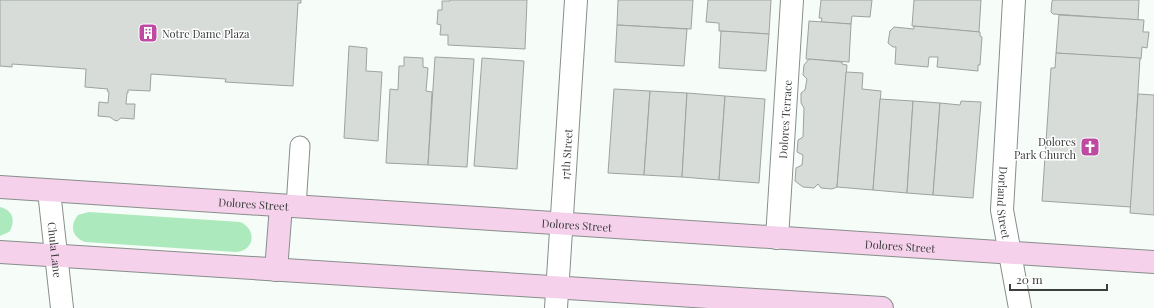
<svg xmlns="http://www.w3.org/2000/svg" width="1154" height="308" font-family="'Playfair Display',serif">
	<rect width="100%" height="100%" fill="#f6fcf7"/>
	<g fill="#ace9bc">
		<path d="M0,207C13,210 16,221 9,232L0,236Z"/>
		<path d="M89,212L240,222C257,229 255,251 236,252L85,242C71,237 70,225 78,215Z"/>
	</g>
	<g fill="#d7dcd8" stroke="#9ea39f">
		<path d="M0,0H301V3H298L293,86L225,82L226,79L151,74L150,91L128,90V93H127L126,104H135L134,119L121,118L117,121L114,120L110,117L98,116L99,102L108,103L109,92L107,91L108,89L85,87L86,69L12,64V67L0,66Z"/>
		<path d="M450,0H527L525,49L448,45V35H440L441,25L437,24L438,10H442V1H450Z"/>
		<path d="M618,0H693L691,29L617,25Z"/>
		<path d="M708,0H771L769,34L719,31V23L706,22Z"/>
		<path d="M821,0H872L870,17L852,16L851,24L821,22L822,18H819Z"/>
		<path d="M914,0H981L979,32L912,26Z"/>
		<path d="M1053,0H1139L1138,20L1053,14L1051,12L1052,1Z"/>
		<path d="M1059,15L1144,20L1143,32H1149L1147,48L1142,47L1141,59L1056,53Z"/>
		<path d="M809,21L851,24L849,62L806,59Z"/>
		<path d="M617,25L687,29L684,66L615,62Z"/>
		<path d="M914,26L980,32V36L982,37L980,65H978V71L937,67L938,57H929L928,67L895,64L896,47H893L888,43L890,31L894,27L914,29Z"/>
		<path d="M721,31L769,34L766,71L719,68Z"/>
		<path d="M349,46L367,48L366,71L382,72L378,141L344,138Z"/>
		<path d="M1056,53L1140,58L1131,207L1042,201L1051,68H1055Z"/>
		<path d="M404,57L423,58V67L428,68L426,91L432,92L428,165L386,163L390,89L398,90L399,66H404Z"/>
		<path d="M435,57L474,59L467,167L428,165Z"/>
		<path d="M482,58L524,61L517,169L474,166Z"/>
		<path d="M809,59L842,62V64L847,65L837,187L832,189L821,188L818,184L814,188L803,187L795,181L796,168L802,165L803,155L797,152L798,140L803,137L804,108L801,103V93L805,90L807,79L803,75L804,65Z"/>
		<path d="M846,72L863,73L862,89L881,91L873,190L837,187Z"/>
		<path d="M614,89L650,91L644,175L608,173Z"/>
		<path d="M650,91L687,93L682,177L644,175Z"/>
		<path d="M687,93L725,96L719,180L682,177Z"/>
		<path d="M1138,94L1154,95V215L1130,213Z"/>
		<path d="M725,96L765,99L759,183L719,180Z"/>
		<path d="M880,99L913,101L907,193L873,190Z"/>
		<path d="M913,101L940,103L933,195L907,193Z"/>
		<path d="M961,101L981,102L973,198L933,195L940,103L960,105Z"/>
	</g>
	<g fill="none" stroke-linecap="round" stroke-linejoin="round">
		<defs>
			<path id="service" d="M296,207L300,146"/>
			<g id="minor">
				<path id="s1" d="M1014,0L1002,210L1020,308"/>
				<path id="s2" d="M49,191L62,308"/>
				<path id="s3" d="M777,238L792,0"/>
			</g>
			<g id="tertiary">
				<path id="s4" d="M556,308L576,0"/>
			</g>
			<g id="secondary">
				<path id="s5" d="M0,187L1154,262"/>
				<path d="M0,252L882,308"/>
				<path d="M276,270L281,206"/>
			</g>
		</defs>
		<use href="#service" stroke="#888e8a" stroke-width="21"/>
		<use href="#minor" stroke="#888e8a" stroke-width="24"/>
		<use href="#tertiary" stroke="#888e8a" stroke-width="24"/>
		<use href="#secondary" stroke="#888e8a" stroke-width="24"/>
		<use href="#service" stroke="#fff" stroke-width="19"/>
		<use href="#minor" stroke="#fff" stroke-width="22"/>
		<use href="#tertiary" stroke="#fff" stroke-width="22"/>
		<use href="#secondary" stroke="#f5d1ec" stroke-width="22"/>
	</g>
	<defs>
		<symbol id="building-square" viewBox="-11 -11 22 22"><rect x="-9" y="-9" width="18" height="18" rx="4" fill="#be4aa2" stroke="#fff"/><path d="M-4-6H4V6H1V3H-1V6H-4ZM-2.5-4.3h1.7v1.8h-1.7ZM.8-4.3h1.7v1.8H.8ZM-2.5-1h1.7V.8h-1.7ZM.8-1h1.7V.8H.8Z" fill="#fff"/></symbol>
		<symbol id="church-square" viewBox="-11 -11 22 22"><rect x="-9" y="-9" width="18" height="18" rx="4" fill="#be4aa2" stroke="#fff"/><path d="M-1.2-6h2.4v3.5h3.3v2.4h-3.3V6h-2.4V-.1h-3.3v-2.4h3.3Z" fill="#fff"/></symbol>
	</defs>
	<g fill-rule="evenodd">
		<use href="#building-square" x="137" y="22" width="22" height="22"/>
		<use href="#church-square" x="1079" y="136" width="22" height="22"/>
	</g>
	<g text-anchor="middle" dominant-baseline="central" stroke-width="3" stroke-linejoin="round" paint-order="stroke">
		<g font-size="11" fill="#3b3e3c" stroke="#fff" text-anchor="start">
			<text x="162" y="33">Notre Dame Plaza</text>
			<text x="1076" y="141" text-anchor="end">Dolores<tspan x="1076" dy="13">Park Church</tspan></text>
		</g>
		<g font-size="11" fill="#3b3e3c" stroke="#fff">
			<text stroke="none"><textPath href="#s3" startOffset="119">Dolores Terrace</textPath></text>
			<text stroke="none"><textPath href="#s4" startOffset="154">17th Street</textPath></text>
			<text stroke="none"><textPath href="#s1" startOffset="203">Dorland Street</textPath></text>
			<text stroke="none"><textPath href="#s5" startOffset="254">Dolores Street</textPath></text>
			<text stroke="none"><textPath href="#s5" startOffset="578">Dolores Street</textPath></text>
			<text stroke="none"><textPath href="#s5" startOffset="902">Dolores Street</textPath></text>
			<text stroke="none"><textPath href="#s2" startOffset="59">Chula Lane</textPath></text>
		</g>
	</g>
	<path d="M1010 284v6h97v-6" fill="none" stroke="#3b3e3c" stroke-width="2"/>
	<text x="1016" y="284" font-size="12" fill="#3b3e3c" stroke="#ffffff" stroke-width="3" paint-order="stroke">20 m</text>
</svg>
